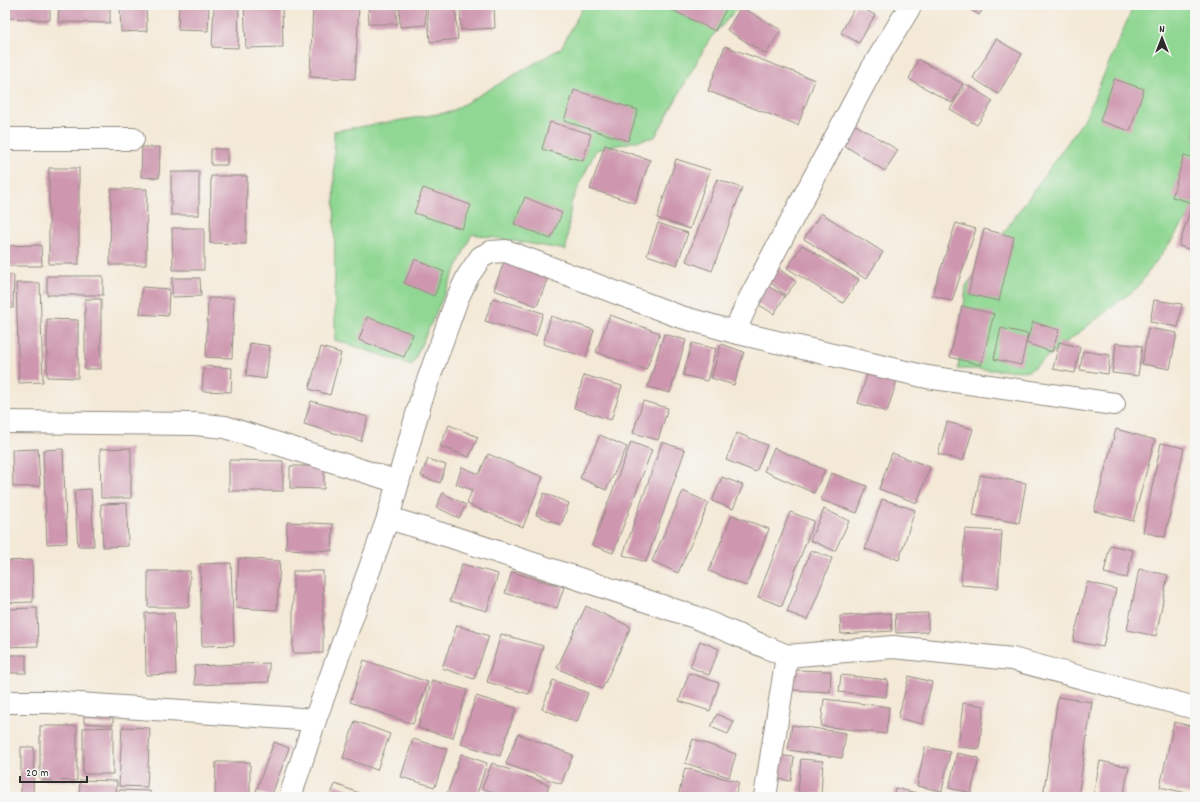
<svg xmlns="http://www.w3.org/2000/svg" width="1200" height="802" font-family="Dekko,sans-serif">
	<rect width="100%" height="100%" fill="#f6f6f2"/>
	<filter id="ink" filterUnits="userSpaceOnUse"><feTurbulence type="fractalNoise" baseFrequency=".025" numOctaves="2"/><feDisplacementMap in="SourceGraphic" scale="8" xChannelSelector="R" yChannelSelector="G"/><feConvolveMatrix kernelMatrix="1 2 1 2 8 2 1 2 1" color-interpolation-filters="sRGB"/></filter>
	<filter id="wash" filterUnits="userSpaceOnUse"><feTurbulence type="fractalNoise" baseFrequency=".012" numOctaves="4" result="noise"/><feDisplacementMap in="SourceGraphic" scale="16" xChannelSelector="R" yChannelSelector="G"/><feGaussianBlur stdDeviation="0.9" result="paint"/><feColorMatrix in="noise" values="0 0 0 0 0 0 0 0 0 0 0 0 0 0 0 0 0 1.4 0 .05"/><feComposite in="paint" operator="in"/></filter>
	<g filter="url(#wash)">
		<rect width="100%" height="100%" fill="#f4e9d7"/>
		<g fill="#8fd792" stroke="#5d815e">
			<path d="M584,5H740L709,40L655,137L596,150L571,203L566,250L472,234L412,365L335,340L334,131L450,112L561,48Z"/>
			<path d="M1134,5H1195V208L1137,288L1029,371L958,369L966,286L1085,118Z"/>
		</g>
		<g id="blocks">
			<g fill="#ce97af">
				<path d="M5,5H50V20L5,18Z"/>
				<path d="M59,5H110V23L58,22Z"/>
				<path d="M120,5H146L147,31L121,32Z"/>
				<path d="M179,5H209L208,31L178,30Z"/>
				<path d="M214,5H239L238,48L212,47Z"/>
				<path d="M244,5H282L283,47L246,48Z"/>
				<path d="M313,5H359L355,79L310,77Z"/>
				<path d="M368,5H396L397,24H369Z"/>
				<path d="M399,5H425L426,25L400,27Z"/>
				<path d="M427,5H455L458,39L430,42Z"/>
				<path d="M460,5H494L495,28L461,30Z"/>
				<path d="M672,5H728L715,31L670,9Z"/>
				<path d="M856,5L875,15L859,43L841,33Z"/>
				<path d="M964,5H986L979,15Z"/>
				<path d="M741,7L781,30L766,54L727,30Z"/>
				<path d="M996,39L1022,54L998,94L973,78Z"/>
				<path d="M725,46L815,80L798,125L708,91Z"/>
				<path d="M918,59L963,84L952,103L909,79Z"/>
				<path d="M1114,79L1144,89L1130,131L1100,121Z"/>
				<path d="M966,84L993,101L977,125L950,109Z"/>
				<path d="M574,90L638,110L628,141L564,121Z"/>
				<path d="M550,122L591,134L583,161L542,149Z"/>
				<path d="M854,124L898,150L885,171L842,144Z"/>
				<path d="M605,145L650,160L635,203L590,189Z"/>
				<path d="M142,147H160L159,178L141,177Z"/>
				<rect x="211" y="149" width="16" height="16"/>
				<path d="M1184,155L1195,158V198L1193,203L1172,197Z"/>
				<path d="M676,159L710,170L690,229L657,218Z"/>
				<rect x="49" y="168" width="30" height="96"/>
				<rect x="171" y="172" width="28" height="43"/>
				<path d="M211,176H247L246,244L210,243Z"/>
				<path d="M717,179L742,188L712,271L686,261Z"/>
				<path d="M423,188L471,205L462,229L414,213Z"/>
				<path d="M111,189H147L146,265H110Z"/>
				<path d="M525,197L562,213L551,239L514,224Z"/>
				<path d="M1191,207L1195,208V251L1179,246Z"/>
				<path d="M821,213L883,252L866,279L804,239Z"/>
				<path d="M658,223L688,233L677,265L647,255Z"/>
				<path d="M956,223L976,229L952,301L932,295Z"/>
				<path d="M172,228H204V270H173Z"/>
				<path d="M984,229L1014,237L999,301L968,294Z"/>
				<path d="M41,245L42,266H5V246Z"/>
				<path d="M802,245L859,280L843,303L787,268Z"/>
				<path d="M415,259L444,272L434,296L404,283Z"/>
				<path d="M505,259L549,275L537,306L494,290Z"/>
				<path d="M778,268L796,282L786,295L768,281Z"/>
				<path d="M5,275H14L13,308H5Z"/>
				<rect x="47" y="276" width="56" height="19"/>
				<path d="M172,278H200L201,296L172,297Z"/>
				<path d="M16,283H40L43,382L19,383Z"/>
				<path d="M766,285L785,296L774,314L756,303Z"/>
				<path d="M142,287L169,289L168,316L140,314Z"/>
				<path d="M208,298H234L232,358L206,357Z"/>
				<path d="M493,298L543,313L536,336L485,321Z"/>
				<rect x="85" y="299" width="16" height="70"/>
				<path d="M1154,300L1182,304L1178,327L1150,322Z"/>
				<path d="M962,306L994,314L981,365L950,357Z"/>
				<path d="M610,315L660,333L646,370L596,352Z"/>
				<path d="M551,316L594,330L586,357L543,344Z"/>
				<path d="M367,317L413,334L404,357L359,340Z"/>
				<path d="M47,319L78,320V378L47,377Z"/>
				<path d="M1033,322L1059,330L1052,352L1026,343Z"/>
				<path d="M1001,328L1028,334L1021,365L994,359Z"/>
				<path d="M1148,328L1177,333L1170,369L1142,364Z"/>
				<path d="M664,334L686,340L670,393L648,387Z"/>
				<path d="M1059,342L1080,347L1075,373L1053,369Z"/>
				<path d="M250,343L270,346L266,379L246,376Z"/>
				<path d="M692,343L716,349L707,381L683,375Z"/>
				<path d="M1116,343L1142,346L1138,376L1112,373Z"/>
				<path d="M721,344L744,352L734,385L711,378Z"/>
				<path d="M321,347L341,353L330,395L309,389Z"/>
				<path d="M1083,351L1110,355L1108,374L1080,370Z"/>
				<path d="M204,366L232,368L231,392L202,391Z"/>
				<path d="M868,372L897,380L887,412L858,403Z"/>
				<path d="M584,375L622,386L611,420L574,408Z"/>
				<path d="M311,401L368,417L361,441L304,424Z"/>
				<path d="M643,401L668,408L658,440L633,433Z"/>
				<path d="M947,422L973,429L963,461L938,454Z"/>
				<path d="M449,425L478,437L469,457L440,446Z"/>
				<path d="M1116,429L1155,440L1133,521L1094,511Z"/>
				<path d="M737,433L767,445L756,472L726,460Z"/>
				<path d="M600,435L627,447L606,490L580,478Z"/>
				<path d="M631,442L652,450L613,553L592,545Z"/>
				<path d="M662,442L685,450L646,562L623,555Z"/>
				<path d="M1161,443L1184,448L1165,537L1143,532Z"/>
				<path d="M131,448V498H101L100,449Z"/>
				<path d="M774,448L825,470L814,493L764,471Z"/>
				<path d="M38,449L40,486L13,487L12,450Z"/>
				<path d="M63,449L67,543L47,544L43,450Z"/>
				<path d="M892,453L930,467L917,503L879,489Z"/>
				<path d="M488,454L543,477L523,527L467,504L472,490L456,484L462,467L479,474Z"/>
				<path d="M428,459L446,465L440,483L421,476Z"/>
				<path d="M229,460L283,461V491H229Z"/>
				<path d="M290,466H324V489L290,488Z"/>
				<path d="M831,473L867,486L857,513L821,500Z"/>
				<path d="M980,475L1026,483L1019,523L973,515Z"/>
				<path d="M722,477L743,485L733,509L712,501Z"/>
				<path d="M91,489L94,546H78L74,490Z"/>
				<path d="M683,491L709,503L678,573L652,561Z"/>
				<path d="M443,493L466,505L459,518L436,507Z"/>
				<path d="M544,493L569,503L561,525L536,515Z"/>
				<path d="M882,499L915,510L899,560L865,549Z"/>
				<path d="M127,503L128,546L103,547L101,504Z"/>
				<path d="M824,509L849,521L835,551L810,540Z"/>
				<path d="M790,512L814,521L782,606L758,597Z"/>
				<path d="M732,515L769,529L746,586L709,571Z"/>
				<path d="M287,522L333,524L332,551L286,549Z"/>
				<path d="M965,529L1002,531L998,588L961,585Z"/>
				<path d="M1110,545L1133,550L1127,578L1104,573Z"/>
				<path d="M811,550L832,558L808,620L787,612Z"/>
				<path d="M239,558L280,561L277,610L236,608Z"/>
				<path d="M32,560L33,602L5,603V561Z"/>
				<path d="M231,563L234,645L202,646L200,564Z"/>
				<path d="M462,564L498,574L487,611L450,601Z"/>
				<path d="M1139,569L1168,575L1156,636L1127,630Z"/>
				<path d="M148,571H190L189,607H148Z"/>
				<rect x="293" y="571" width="30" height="82"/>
				<path d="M512,572L564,587L557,608L505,593Z"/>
				<path d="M1087,582L1116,589L1103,647L1073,641Z"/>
				<path d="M586,606L631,627L602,689L557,668Z"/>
				<path d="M37,608L38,646L5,647V609Z"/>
				<path d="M145,613H174L176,674L146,675Z"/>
				<path d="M891,613L892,631L841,634L840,616Z"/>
				<path d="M928,613V632L896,633L895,614Z"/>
				<path d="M457,625L489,636L474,679L442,668Z"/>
				<path d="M501,634L543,646L529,694L487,682Z"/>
				<path d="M700,641L719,649L709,675L690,667Z"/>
				<rect x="5" y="655" width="21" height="18"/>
				<path d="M364,660L428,682L413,724L350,702Z"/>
				<path d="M269,663V682L195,685L194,666Z"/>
				<path d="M793,670L831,671L830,692L792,690Z"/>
				<path d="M689,673L719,683L710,711L679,701Z"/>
				<path d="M841,675L888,680L886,697L839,692Z"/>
				<path d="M909,676L932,682L922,724L898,718Z"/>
				<path d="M432,680L467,690L453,738L418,728Z"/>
				<path d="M553,680L588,693L577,722L542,709Z"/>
				<path d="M476,696L516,708L500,756L461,744Z"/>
				<path d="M1058,697L1092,702L1078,797H1053L1043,796Z"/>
				<path d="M824,699L889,707L886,734L821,726Z"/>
				<path d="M963,703L984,706L979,749L958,747Z"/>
				<path d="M84,712L113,713V725L84,723Z"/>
				<path d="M717,714L734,722L728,734L711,727Z"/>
				<path d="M355,721L390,734L377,770L343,758Z"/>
				<path d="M1174,722L1195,727V774L1191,794L1160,787Z"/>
				<path d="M792,725L846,733L842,758L788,750Z"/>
				<path d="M40,726H77V781L40,780Z"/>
				<path d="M113,727V774H83V728Z"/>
				<path d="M122,727L150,728L147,787L119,786Z"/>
				<path d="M518,734L573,755L561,784L506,764Z"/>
				<path d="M413,739L447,749L435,787L401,777Z"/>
				<path d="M693,739L736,754L729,777L685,763Z"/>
				<path d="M274,742L289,748L271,797L256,791Z"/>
				<path d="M21,747H34L33,797H21Z"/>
				<path d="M925,747L950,752L942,791L917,786Z"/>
				<path d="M957,753L979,758L971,793L949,788Z"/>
				<path d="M461,754L487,763L476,797H446Z"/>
				<path d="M776,755L794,757L791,781L773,778Z"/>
				<path d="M801,759L823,761L821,794L798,792Z"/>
				<path d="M1100,761L1129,767L1123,797H1093Z"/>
				<path d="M216,762H250V797H215Z"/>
				<path d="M492,763L549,785L545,797H505L482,788Z"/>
				<path d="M685,768L739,782L735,797H678Z"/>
				<path d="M80,780L117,781L116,797H79Z"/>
				<path d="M335,784L370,797H330Z"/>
				<path d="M895,788L921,794V797H893Z"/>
				<path d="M119,790L150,791V797H119Z"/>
				<path d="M935,792L956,796V797H934Z"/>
			</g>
		</g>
	</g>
	<g filter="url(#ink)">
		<use href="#blocks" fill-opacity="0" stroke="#908a81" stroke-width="1"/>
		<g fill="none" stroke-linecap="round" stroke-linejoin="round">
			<defs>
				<g id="street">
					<path d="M5,139H133"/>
					<path d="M734,332L927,377L1114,404"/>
					<path d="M5,422L195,424L225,427L398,482"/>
					<path d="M388,518L452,537L695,617L787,656L893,647L1012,659L1195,708"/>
					<path d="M5,702H49L315,720"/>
					<path d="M290,797L315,720L388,518L421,400L457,299L468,276L481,257L491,252L506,251L678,316L734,332L750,298L873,67L911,5"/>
					<path d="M765,797L787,656"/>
				</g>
			</defs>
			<use href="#street" stroke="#908a81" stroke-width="24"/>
			<use href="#street" stroke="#fff" stroke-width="22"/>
		</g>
	</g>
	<rect width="1200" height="802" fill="none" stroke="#f6f6f2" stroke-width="20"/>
	<g transform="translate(1162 38)" stroke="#f6f6f2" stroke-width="3" paint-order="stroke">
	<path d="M0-3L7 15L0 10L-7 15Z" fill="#2b2b2b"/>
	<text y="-6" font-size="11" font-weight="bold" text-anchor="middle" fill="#2b2b2b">N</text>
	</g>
	<path d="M20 776v6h67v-6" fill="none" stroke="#2b2b2b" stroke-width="2"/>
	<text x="26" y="776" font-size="12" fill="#2b2b2b" stroke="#f6f6f2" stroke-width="3" paint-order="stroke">20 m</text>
</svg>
